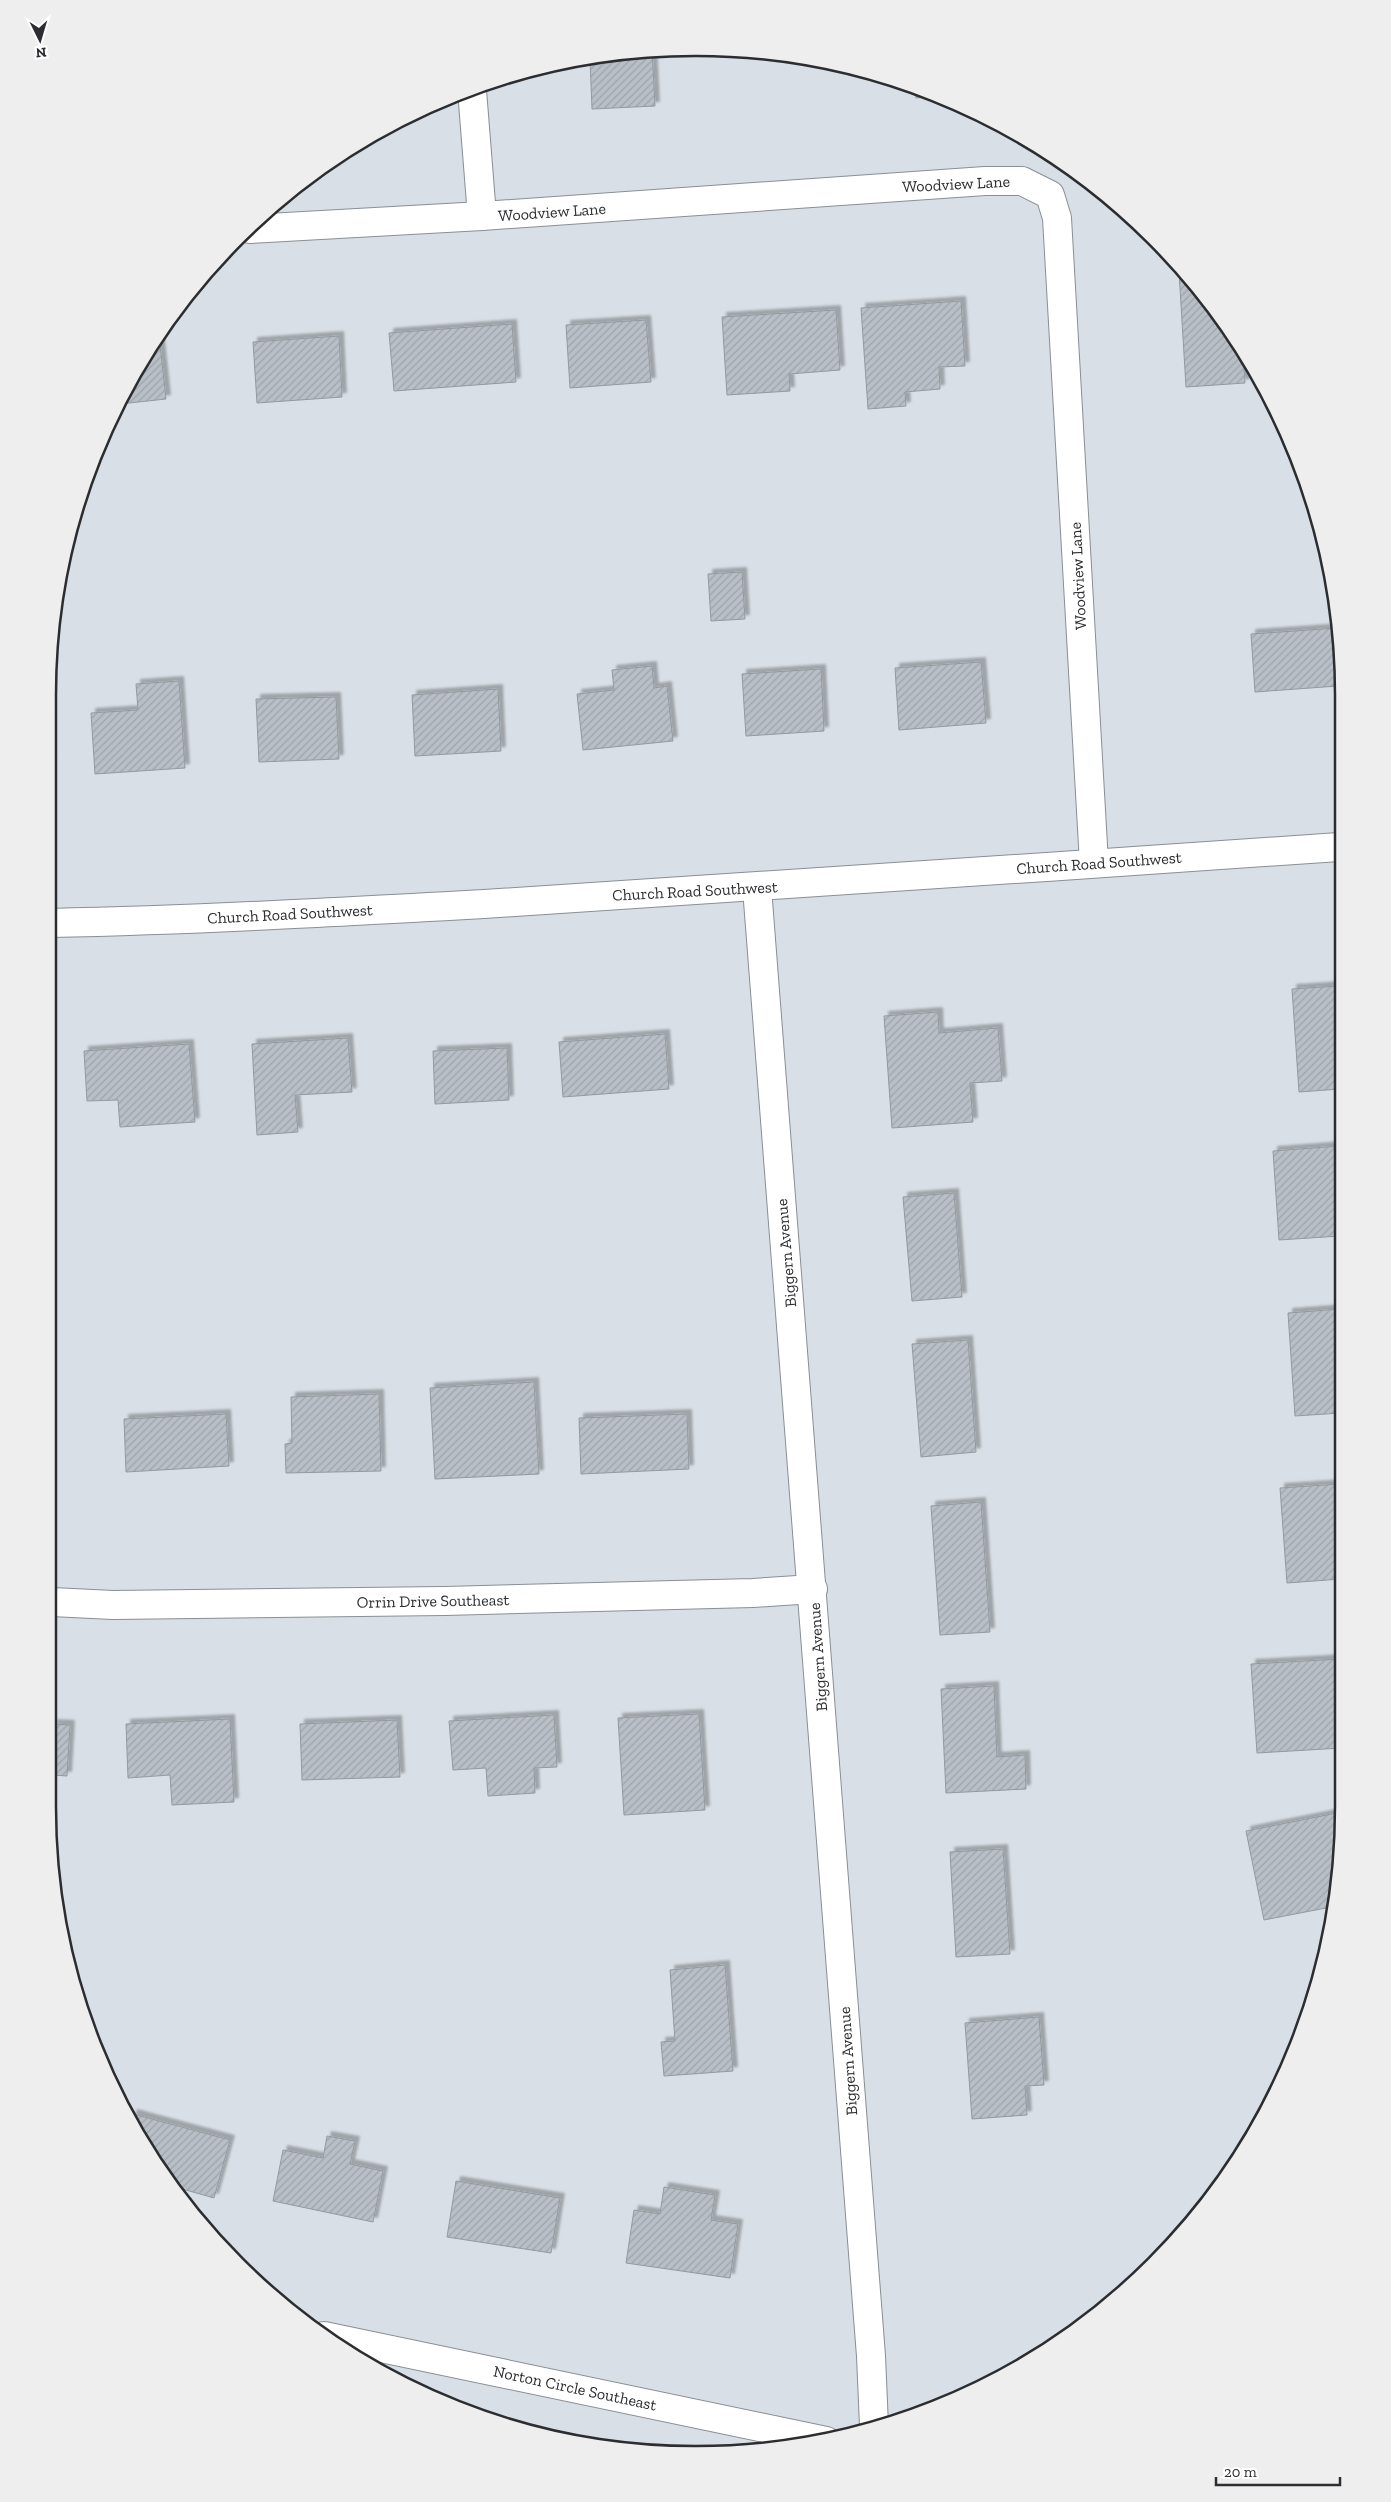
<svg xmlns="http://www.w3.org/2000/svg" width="1391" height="2502" font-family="'Zilla Slab',serif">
	<defs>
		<pattern id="building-hatch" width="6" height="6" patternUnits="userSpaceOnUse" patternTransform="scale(1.25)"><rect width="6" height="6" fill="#b9bfc6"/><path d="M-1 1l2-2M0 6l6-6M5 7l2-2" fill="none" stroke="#9fa4aa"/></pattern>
		<filter id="shadow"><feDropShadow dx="4.5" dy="-4.5" stdDeviation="1" flood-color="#0004"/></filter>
	</defs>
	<rect width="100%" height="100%" fill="#d9dfe6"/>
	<g fill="url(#building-hatch)" stroke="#9399a0" filter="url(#shadow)">
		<path d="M652,49L655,106L592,109L590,59Z"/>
		<path d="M915,87L936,96L916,98Z"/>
		<path d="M1182,271L1234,336L1243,353L1245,383L1186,387L1179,272Z"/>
		<path d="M961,301L965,366L939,367L940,389L905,392L906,406L868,409L861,308Z"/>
		<path d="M836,310L840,370L789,374L790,391L727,395L722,317Z"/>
		<path d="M646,320L651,382L570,388L566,325Z"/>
		<path d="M512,324L516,382L394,391L389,333Z"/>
		<path d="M159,336L166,399L120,404L134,371Z"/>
		<path d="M339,336L342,397L257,403L253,342Z"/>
		<path d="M742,572L745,619L711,621L708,574Z"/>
		<path d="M1338,628V686L1255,692L1251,634Z"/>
		<path d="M981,662L986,723L899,730L895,668Z"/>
		<path d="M652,666L654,688L667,686L673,741L583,750L577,694L614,690L612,670Z"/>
		<path d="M821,669L824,731L746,736L742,674Z"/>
		<path d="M179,681L185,768L95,774L91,713L138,710L136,684Z"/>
		<path d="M498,689L501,751L415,756L412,695Z"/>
		<path d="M336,697L339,759L259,762L256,699Z"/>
		<path d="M1339,986L1340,1089L1299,1092L1292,989Z"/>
		<path d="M938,1012L939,1033L998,1028L1002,1081L970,1083L973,1122L892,1128L884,1016Z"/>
		<path d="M665,1034L669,1089L563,1097L559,1042Z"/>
		<path d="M348,1038L352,1092L295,1095L298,1132L257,1135L252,1044Z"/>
		<path d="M189,1044L195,1122L120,1127L118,1100L87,1101L84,1051Z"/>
		<path d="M507,1048L509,1100L435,1104L433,1051Z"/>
		<path d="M1340,1146V1236L1279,1240L1273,1151Z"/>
		<path d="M954,1193L962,1297L912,1301L903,1197Z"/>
		<path d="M1340,1309L1341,1413L1295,1416L1288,1313Z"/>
		<path d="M968,1340L976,1452L921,1457L912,1344Z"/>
		<path d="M534,1382L539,1474L435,1479L430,1388Z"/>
		<path d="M379,1394L381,1471L286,1473L285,1444L292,1443L291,1397Z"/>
		<path d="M226,1414L229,1466L126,1472L124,1419Z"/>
		<path d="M687,1414L689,1469L581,1474L579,1418Z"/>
		<path d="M1341,1484V1579L1287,1583L1280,1488Z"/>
		<path d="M981,1502L990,1632L940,1635L931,1506Z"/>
		<path d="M1341,1659L1342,1748L1257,1753L1251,1664Z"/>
		<path d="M994,1686L997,1757L1025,1755L1026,1789L946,1793L941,1689Z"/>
		<path d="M699,1714L705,1810L624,1815L618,1718Z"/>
		<path d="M554,1715L557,1767L534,1768L535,1793L488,1796L486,1768L453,1770L449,1721Z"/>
		<path d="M230,1719L234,1802L172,1805L170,1775L128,1778L126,1724Z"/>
		<path d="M397,1720L400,1777L302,1780L300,1724Z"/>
		<path d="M53,1724L70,1725L67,1776L53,1775Z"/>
		<path d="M1342,1812V1849L1331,1907L1264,1920L1246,1831Z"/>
		<path d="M1003,1849L1010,1954L956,1957L950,1852Z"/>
		<path d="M725,1965L733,2071L664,2076L661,2042L675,2041L670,1970Z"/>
		<path d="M1039,2017L1044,2085L1025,2086L1027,2115L972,2119L965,2023Z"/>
		<path d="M133,2114L230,2140L214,2198L172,2186L131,2121Z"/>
		<path d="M327,2136L355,2141L350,2164L383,2171L373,2222L273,2201L283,2150L323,2158Z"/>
		<path d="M456,2181L560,2198L551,2253L447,2237Z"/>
		<path d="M664,2187L715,2195L711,2220L738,2224L730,2278L626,2263L634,2210L660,2214Z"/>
	</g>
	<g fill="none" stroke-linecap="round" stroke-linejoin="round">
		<defs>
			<g id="minor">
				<path d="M472,90L482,216"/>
				<path d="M250,229L482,216L985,181H1022L1050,195L1057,218L1094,863"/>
				<path d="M757,888L871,2356L874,2426"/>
				<path d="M50,923C195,920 339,912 484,904C769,887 1054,866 1339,847"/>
				<path d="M52,1602L113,1605L445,1601L753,1593L813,1589"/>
				<path d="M324,2336L826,2441"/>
			</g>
		</defs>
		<use href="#minor" stroke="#898f95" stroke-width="30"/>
		<use href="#minor" stroke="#fff" stroke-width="28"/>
	</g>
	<g text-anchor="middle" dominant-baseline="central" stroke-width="5" stroke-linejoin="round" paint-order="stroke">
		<g font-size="16" fill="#2b2d30" stroke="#fff">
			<text transform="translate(956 184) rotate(-3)">Woodview Lane</text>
			<text transform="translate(552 212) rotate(-4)">Woodview Lane</text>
			<text transform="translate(1078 576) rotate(-93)">Woodview Lane</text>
			<text transform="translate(1099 863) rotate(-4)">Church Road Southwest</text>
			<text transform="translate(695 891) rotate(-3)">Church Road Southwest</text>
			<text transform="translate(290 914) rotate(-3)">Church Road Southwest</text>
			<text transform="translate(786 1253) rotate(-95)">Biggern Avenue</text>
			<text transform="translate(433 1601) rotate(-1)">Orrin Drive Southeast</text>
			<text transform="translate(818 1657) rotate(-94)">Biggern Avenue</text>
			<text transform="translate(848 2061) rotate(-94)">Biggern Avenue</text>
			<text transform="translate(575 2388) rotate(12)">Norton Circle Southeast</text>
		</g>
	</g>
	<path d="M0 0H1391V2502H0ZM695 56H696A639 639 0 0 1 1335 695V1807A639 639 0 0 1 696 2446H695A639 639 0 0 1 56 1807V695A639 639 0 0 1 695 56Z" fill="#eee" fill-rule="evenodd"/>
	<path fill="none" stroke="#2b2d30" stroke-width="2.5" d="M695 56H696A639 639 0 0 1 1335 695V1807A639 639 0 0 1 696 2446H695A639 639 0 0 1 56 1807V695A639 639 0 0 1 695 56Z"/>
	<g transform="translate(40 40) rotate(175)" stroke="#ffffff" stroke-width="4" paint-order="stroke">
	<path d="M0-4L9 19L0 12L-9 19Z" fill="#2b2d30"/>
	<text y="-8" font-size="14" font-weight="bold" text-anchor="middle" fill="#2b2d30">N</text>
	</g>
	<path d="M1216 2477v8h124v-8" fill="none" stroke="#2b2d30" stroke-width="2.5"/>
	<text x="1224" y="2477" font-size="15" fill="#2b2d30" stroke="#ffffff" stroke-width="4" paint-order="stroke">20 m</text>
</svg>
